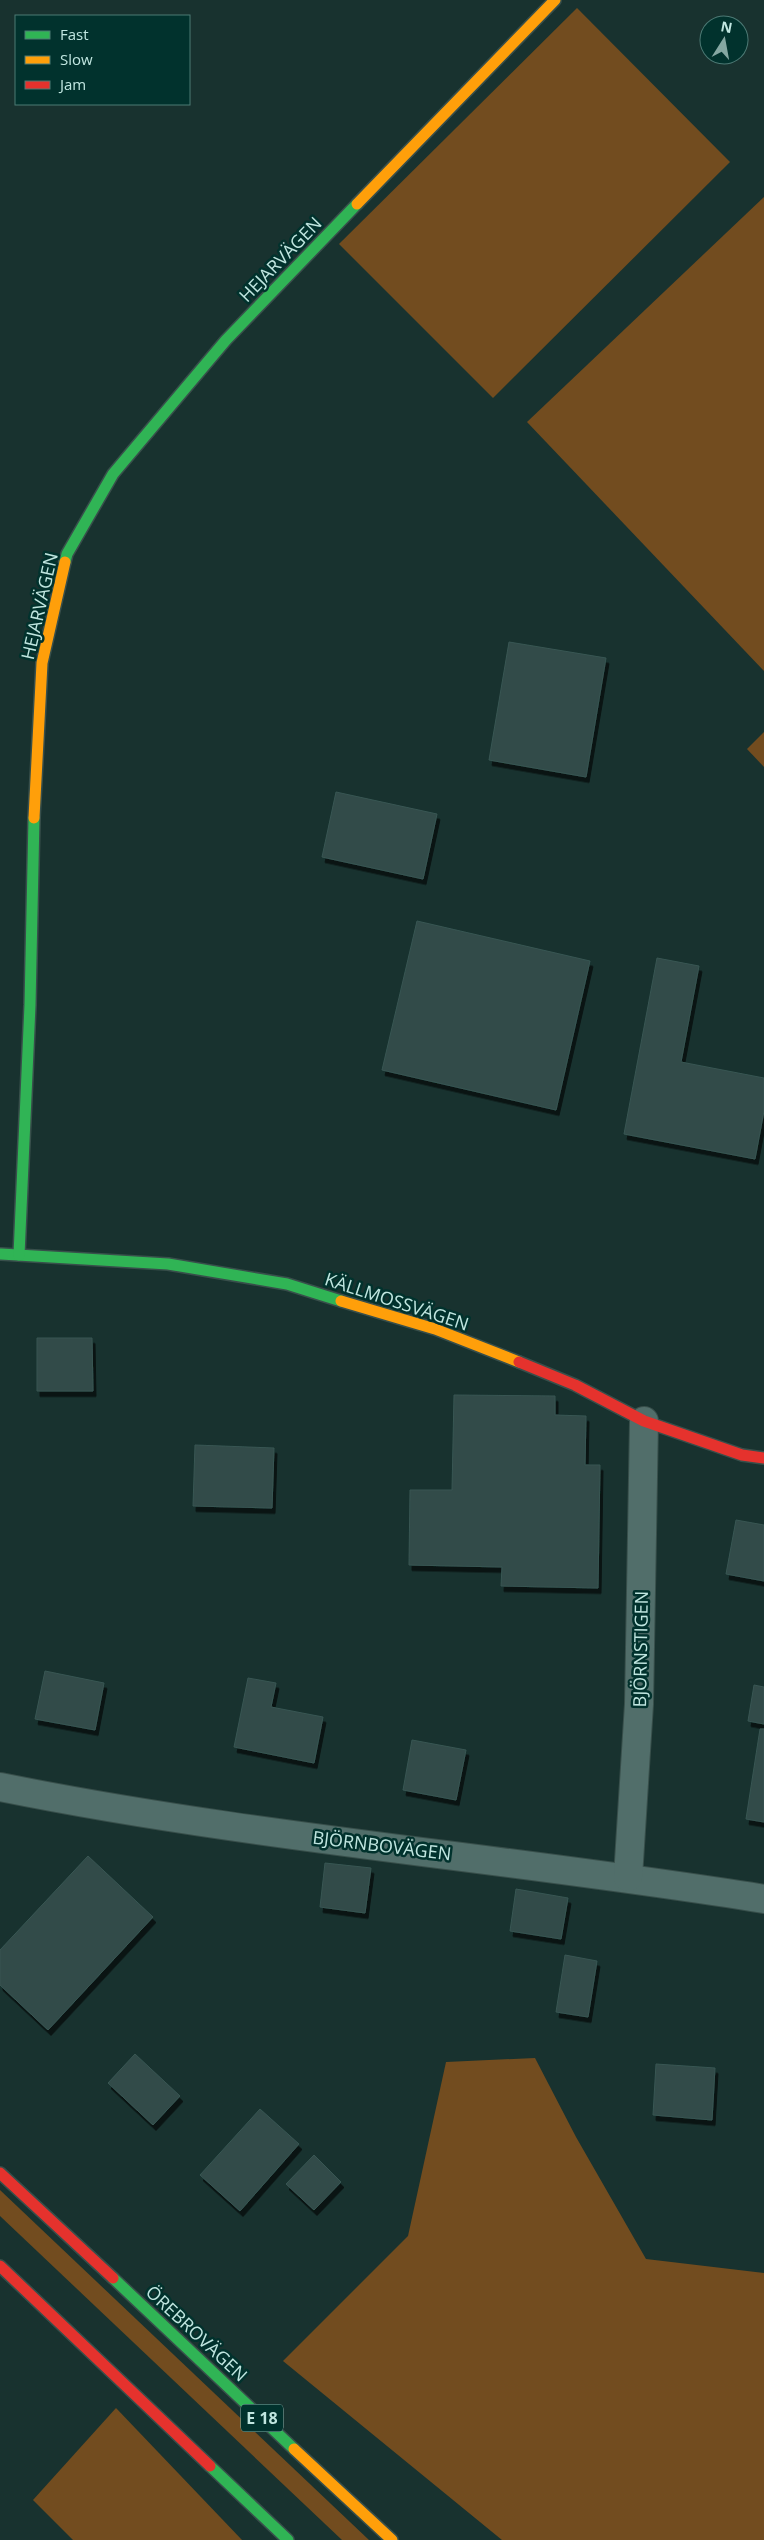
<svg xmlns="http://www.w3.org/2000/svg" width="764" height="2540" font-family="'Open Sans',sans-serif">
	<defs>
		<filter id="shadow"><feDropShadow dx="3" dy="5.5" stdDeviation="0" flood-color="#0009"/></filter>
	</defs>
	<rect width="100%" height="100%" fill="#18322f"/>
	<g fill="#724c1f">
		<path d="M577,8L730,162L493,398L339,244Z"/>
		<path d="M764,197V671L527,422Z"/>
		<path d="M764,732V767L747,749Z"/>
		<path d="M535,2058L576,2137L646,2259L764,2273V2540H502L283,2361L408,2236L446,2062Z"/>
		<path d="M0,2190L369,2540H342L0,2216Z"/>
		<path d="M116,2408L242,2540H73L33,2500Z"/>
	</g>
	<g fill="#324b49" stroke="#385653" filter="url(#shadow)">
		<path d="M509,642L606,658L586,777L489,760Z"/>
		<path d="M336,792L437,814L423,879L322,857Z"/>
		<path d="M417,921L590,961L556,1110L382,1070Z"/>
		<path d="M657,958L699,966L681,1062L764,1078V1111L755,1159L624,1134Z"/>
		<path d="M37,1338H92L93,1391H37Z"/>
		<path d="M454,1395L555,1396V1415L586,1416L585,1465H600L598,1588L501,1586L502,1567L409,1565L410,1490H452Z"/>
		<path d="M195,1445L274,1448L272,1508L193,1506Z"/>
		<path d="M736,1520L764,1525V1581L726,1574Z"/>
		<path d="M45,1671L104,1683L95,1730L35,1719Z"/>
		<path d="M248,1678L276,1683L271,1707L323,1717L314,1763L234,1747Z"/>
		<path d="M754,1685L764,1687V1724L748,1721Z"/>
		<path d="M760,1729H764V1822L746,1819Z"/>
		<path d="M412,1740L466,1750L456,1800L403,1790Z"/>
		<path d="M88,1856L153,1917L48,2030L0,1985V1950Z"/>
		<path d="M325,1863L371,1868L365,1913L320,1907Z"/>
		<path d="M516,1889L568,1898L561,1939L510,1931Z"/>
		<path d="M565,1955L597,1961L588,2017L556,2012Z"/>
		<path d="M135,2054L180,2096L153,2125L108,2083Z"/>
		<path d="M656,2064L715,2068L712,2120L653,2115Z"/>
		<path d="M260,2109L299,2144L240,2211L200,2175Z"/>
		<path d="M314,2155L341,2182L314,2210L286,2184Z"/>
	</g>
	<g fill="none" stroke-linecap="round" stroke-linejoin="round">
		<defs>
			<g id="street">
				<path d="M0,1787C252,1838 510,1858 764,1899"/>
				<path d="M628,1877L639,1704L644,1421"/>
			</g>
			<g id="fast">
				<path d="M65,562L67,554L113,474L226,340L357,204"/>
				<path d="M1,1254L168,1264L287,1284L341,1301"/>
				<path d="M19,1255L30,1005L34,818"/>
				<path d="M113,2278L294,2449"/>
				<path d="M210,2466L288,2540"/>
			</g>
			<g id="slow">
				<path d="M357,204L555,0"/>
				<path d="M34,818L42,663L65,562"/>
				<path d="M341,1301L435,1329L519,1362"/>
				<path d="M294,2449L392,2540"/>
			</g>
			<g id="jam">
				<path d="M519,1362L575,1385L644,1421L742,1455L764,1458"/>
				<path d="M0,2173L113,2278"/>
				<path d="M0,2266L210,2466"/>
			</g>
		</defs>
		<use href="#street" stroke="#384f4b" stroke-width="30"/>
		<use href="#fast" stroke="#384f4b" stroke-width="14"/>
		<use href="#slow" stroke="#384f4b" stroke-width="14"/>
		<use href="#jam" stroke="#384f4b" stroke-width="14"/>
		<use href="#street" stroke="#516e6a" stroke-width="28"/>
		<use href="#fast" stroke="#30b455" stroke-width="11"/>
		<use href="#slow" stroke="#ff9f0a" stroke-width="11"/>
		<use href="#jam" stroke="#e5322d" stroke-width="11"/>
	</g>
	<g text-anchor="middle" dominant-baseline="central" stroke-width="5" stroke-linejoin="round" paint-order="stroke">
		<rect fill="#01322d" stroke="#87b0aa" stroke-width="1" x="241" y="2404.5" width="42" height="27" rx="4"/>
		<g font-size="16" font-weight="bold" fill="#c0e6e0">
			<text x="262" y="2418">E 18</text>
		</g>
		<g font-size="18" fill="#c0e6e0" stroke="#01322d">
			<text transform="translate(280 259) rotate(-46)">HEJARVÄGEN</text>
			<text transform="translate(39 606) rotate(-77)">HEJARVÄGEN</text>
			<text transform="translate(397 1301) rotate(18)">KÄLLMOSSVÄGEN</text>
			<text transform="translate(640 1649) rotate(-89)">BJÖRNSTIGEN</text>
			<text transform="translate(382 1845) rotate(7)">BJÖRNBOVÄGEN</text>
			<text transform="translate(197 2333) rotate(43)">ÖREBROVÄGEN</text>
		</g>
	</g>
	<rect x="15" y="15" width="175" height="90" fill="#01322d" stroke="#4d7a75"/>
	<rect x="25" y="31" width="25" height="8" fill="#30b455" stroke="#4d7a75"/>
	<text x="60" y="40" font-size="15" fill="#c0e6e0">Fast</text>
	<rect x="25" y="56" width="25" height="8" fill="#ff9f0a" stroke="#4d7a75"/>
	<text x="60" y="65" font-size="15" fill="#c0e6e0">Slow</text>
	<rect x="25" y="81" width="25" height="8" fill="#e5322d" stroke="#4d7a75"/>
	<text x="60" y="90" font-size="15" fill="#c0e6e0">Jam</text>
	<g transform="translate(724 40) rotate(11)"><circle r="24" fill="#01322d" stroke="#4d7a75"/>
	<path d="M0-4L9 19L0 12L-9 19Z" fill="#85a7a2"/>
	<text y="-8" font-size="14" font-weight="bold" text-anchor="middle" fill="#c0e6e0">N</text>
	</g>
</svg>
